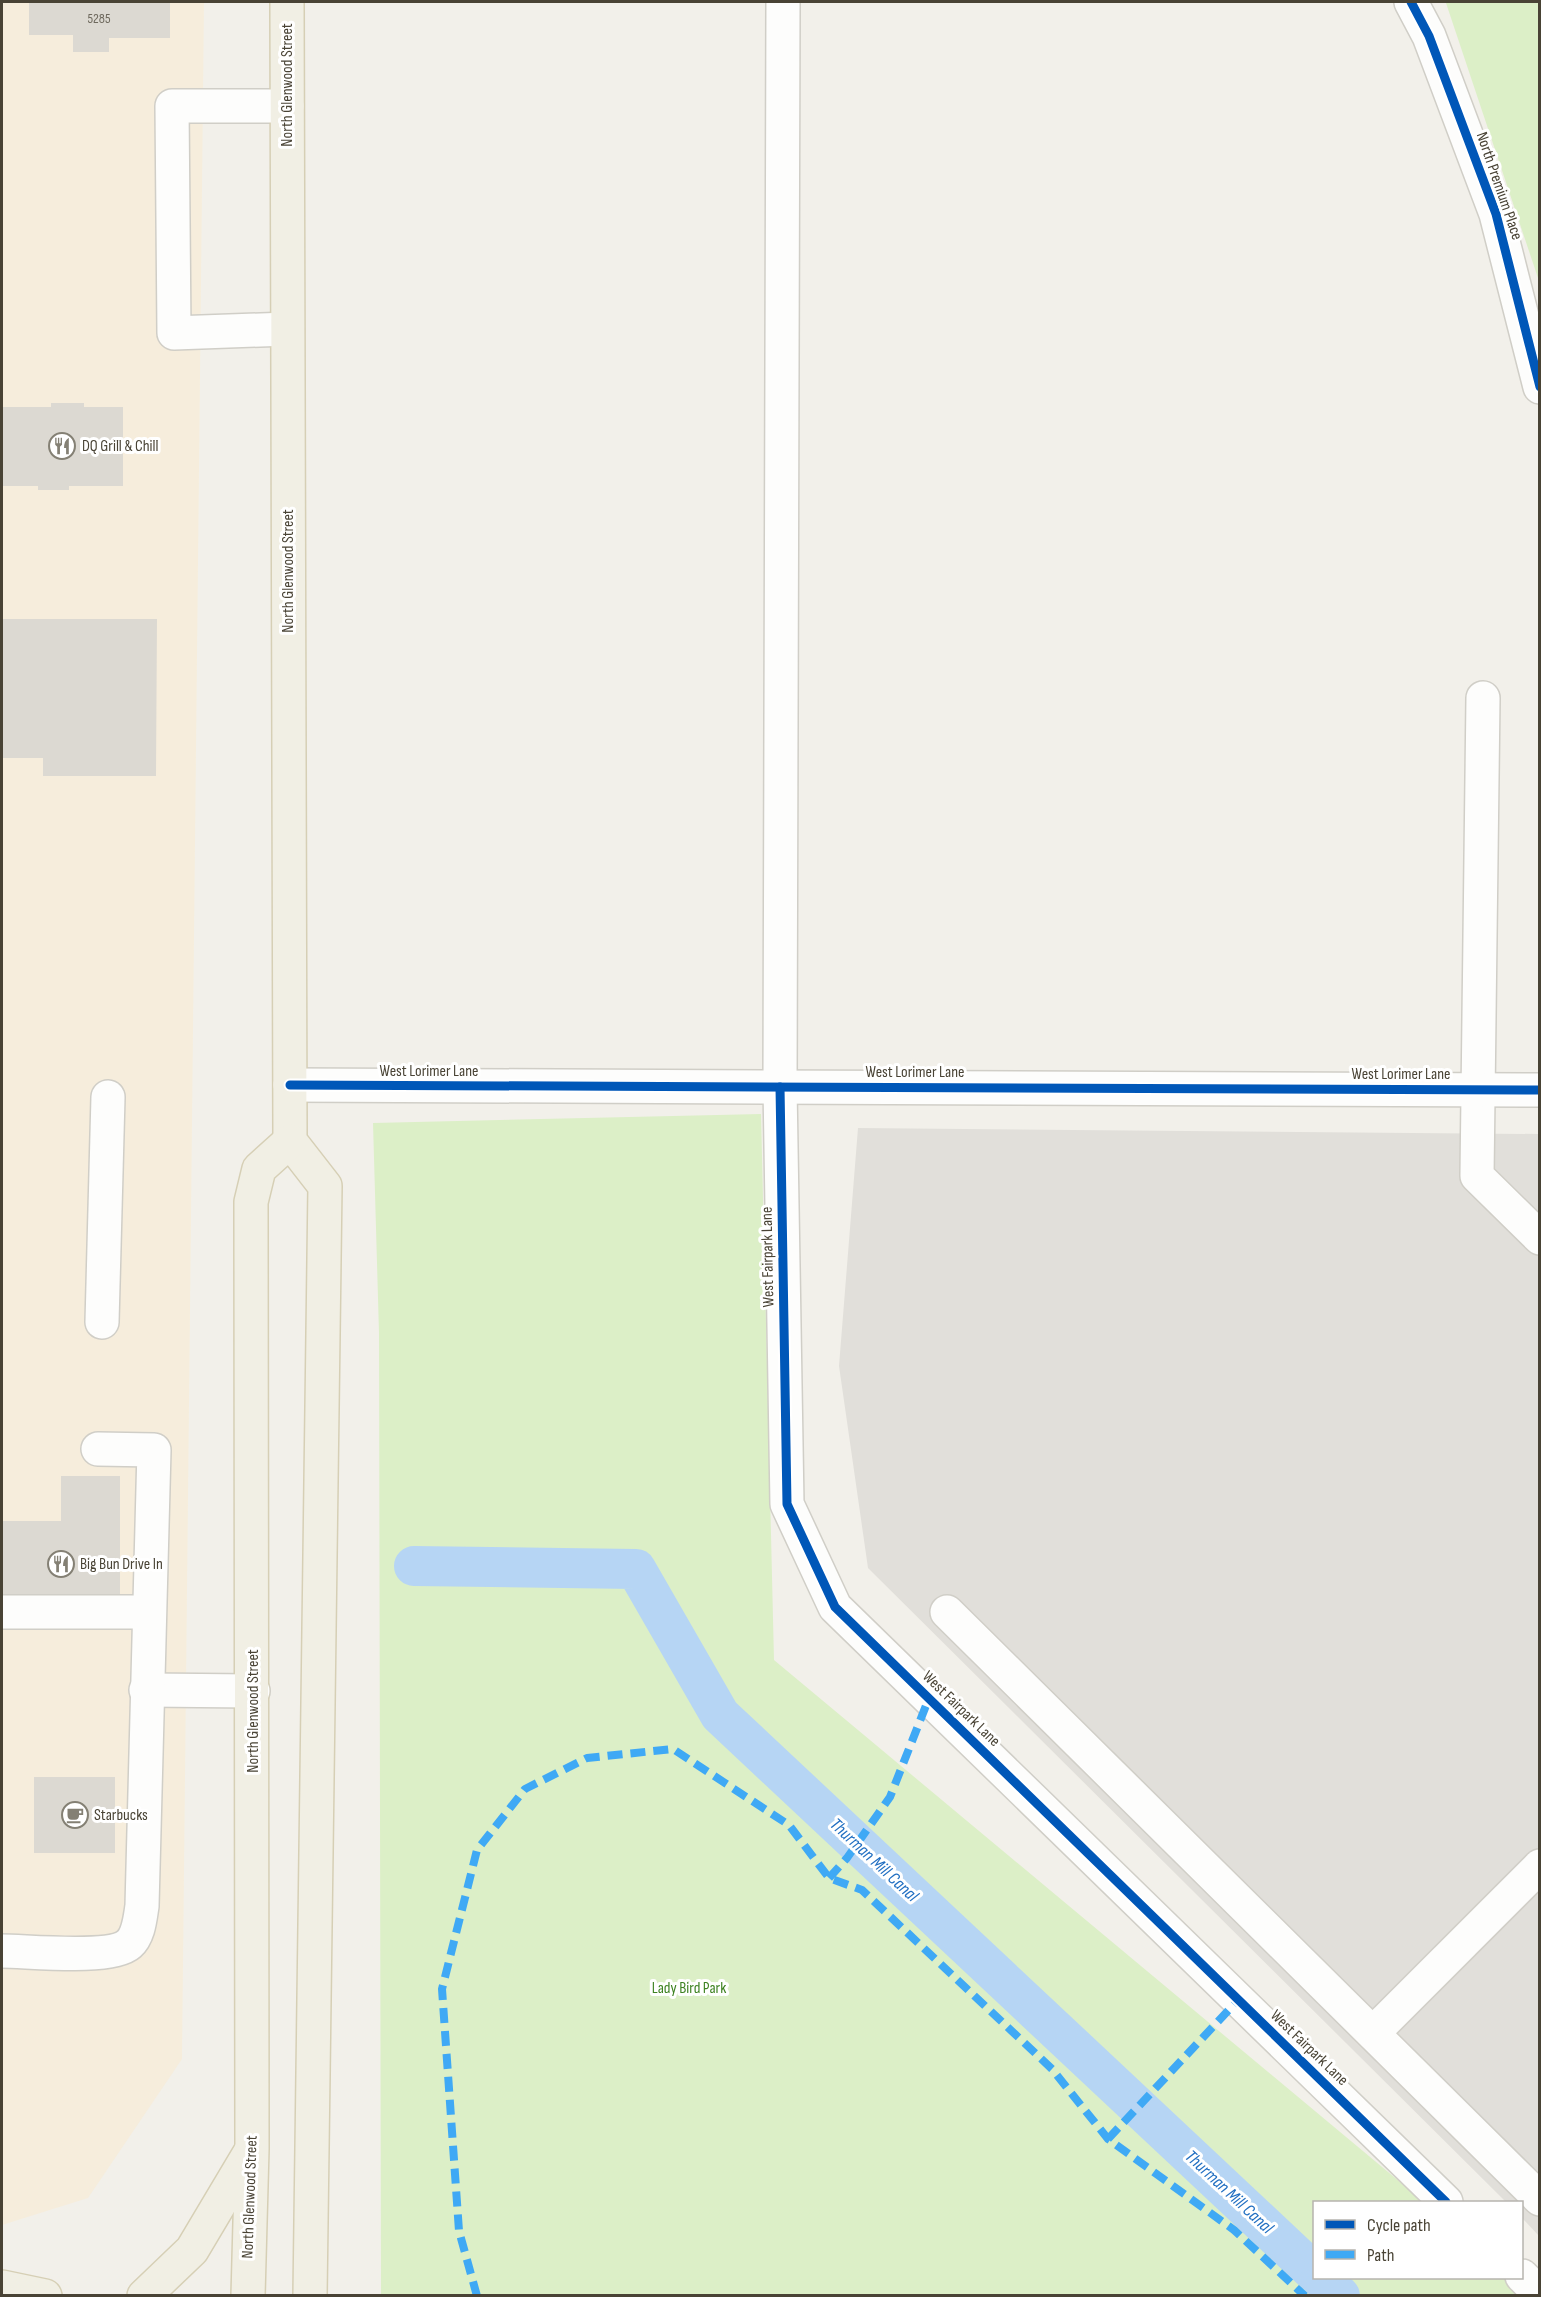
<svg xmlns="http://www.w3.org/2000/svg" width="1541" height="2297" font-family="'Sofia Sans Condensed',sans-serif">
	<rect width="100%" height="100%" fill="#f2f0ea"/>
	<path fill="#f6eddc" d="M2,2H204L182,2059L88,2198L2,2225Z"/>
	<g fill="#dcefc7">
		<path d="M1445,2H1539V281L1446,3Z"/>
		<path d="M761,1114L774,1660L1424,2202H1314V2278H1514L1535,2295H381L379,1333L373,1123Z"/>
	</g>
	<path fill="#e1dfda" d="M858,1128L1539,1134V2236L1522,2218V2202H1506L868,1568L839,1366Z"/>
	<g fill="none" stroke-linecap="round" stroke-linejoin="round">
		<g stroke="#b6d5f4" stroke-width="40">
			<path d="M414,1566L636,1569L720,1715L1314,2272"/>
			<path d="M1321,2278L1340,2296"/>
		</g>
	</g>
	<g fill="#dcd9d2">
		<path d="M29,2H170V38H109V52H73V35H29Z"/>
		<path d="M51,403H84V407H123V486H69V490H38V486H2V407H51Z"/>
		<path d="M2,619H157L156,776H43V758H2Z"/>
		<path d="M61,1476H120V1606H2V1521H61Z"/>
		<rect x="34" y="1777" width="81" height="76"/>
	</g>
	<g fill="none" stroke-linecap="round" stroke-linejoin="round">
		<defs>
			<g id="minor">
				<path d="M783,2L780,1087L787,1504L835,1607L1446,2202"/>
				<path d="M1411,2L1429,36L1496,214L1540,387"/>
				<path d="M287,106H172L174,333L287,329"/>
				<path d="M1483,698L1477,1176L1540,1238"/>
				<path d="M290,1085L1540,1090"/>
				<path d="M102,1322L108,1097"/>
				<path d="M2,1612H149"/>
				<path d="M947,1612L1540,2199"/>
				<path d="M146,1690L253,1691"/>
				<path d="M2,1951C28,1951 111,1960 129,1944C139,1935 140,1918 142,1906L154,1450L98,1449"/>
				<path d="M1373,2033L1540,1866"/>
				<path d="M1522,2276L1540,2294"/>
			</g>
			<g id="major">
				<path d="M287,2L290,1141L325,1186L310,2296"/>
				<path d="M2,2287L45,2296"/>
				<path d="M144,2296L192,2250L251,2151"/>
				<path d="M248,2296L252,2149L251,1202L259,1169L290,1141"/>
			</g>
		</defs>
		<use href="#minor" stroke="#d0cec7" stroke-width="36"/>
		<use href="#major" stroke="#d6cfb5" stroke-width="36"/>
		<use href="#minor" stroke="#fdfdfc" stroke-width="33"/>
		<use href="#major" stroke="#f1efe4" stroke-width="33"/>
		<g stroke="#3fa9f5" stroke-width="8" stroke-dasharray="15 8" stroke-linecap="butt">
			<path d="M829,1878L847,1858L890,1797L929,1698"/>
			<path d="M1108,2139L1238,2000"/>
			<path d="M477,2296L459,2231L442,1989L477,1850L525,1789L587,1758L673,1749L789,1825L829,1878L862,1890L1052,2069L1108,2139L1234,2230L1305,2296"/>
		</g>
		<defs>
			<g id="cycleway">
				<path d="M1411,2L1429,36L1496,214L1540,387"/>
				<path d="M290,1085L1540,1090"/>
				<path d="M780,1087L787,1504L835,1607L1446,2202"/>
			</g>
		</defs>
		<use href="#cycleway" stroke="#fff" stroke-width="13"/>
		<use href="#cycleway" stroke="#0057b8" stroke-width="9"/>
	</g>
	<defs>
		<symbol id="restaurant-ring" viewBox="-11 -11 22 22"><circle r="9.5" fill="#fff" stroke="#848074" stroke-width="1.5"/><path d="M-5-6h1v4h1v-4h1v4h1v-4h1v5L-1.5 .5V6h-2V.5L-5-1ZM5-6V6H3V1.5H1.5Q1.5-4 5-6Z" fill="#848074"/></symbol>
		<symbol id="cafe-ring" viewBox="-11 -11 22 22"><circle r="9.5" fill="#fff" stroke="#848074" stroke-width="1.5"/><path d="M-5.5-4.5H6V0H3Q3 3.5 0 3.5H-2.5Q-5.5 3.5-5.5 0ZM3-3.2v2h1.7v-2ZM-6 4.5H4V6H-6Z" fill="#848074"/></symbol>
	</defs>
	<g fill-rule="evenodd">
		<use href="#restaurant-ring" x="47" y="431" width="30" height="30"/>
		<use href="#restaurant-ring" x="46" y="1549" width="30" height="30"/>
		<use href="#cafe-ring" x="60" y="1800" width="30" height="30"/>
	</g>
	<g text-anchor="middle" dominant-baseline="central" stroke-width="6" stroke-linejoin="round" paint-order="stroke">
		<g font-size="14" fill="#6e695d">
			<text x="99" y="18">5285</text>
		</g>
		<g font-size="16" fill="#494335" stroke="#fff">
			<text transform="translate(287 85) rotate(-90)">North Glenwood Street</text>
			<text transform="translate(1499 186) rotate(71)">North Premium Place</text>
			<text transform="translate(288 571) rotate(-90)">North Glenwood Street</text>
			<text x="429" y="1071">West Lorimer Lane</text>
			<text x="915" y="1072">West Lorimer Lane</text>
			<text x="1401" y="1074">West Lorimer Lane</text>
			<text transform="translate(768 1257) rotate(-91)">West Fairpark Lane</text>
			<text transform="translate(961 1709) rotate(44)">West Fairpark Lane</text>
			<text transform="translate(253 1711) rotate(-90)">North Glenwood Street</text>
			<text transform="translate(1309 2048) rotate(44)">West Fairpark Lane</text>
			<text transform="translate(250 2197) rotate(-88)">North Glenwood Street</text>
		</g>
		<g font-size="16" fill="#494335" stroke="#fff" text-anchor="start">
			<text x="82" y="446">DQ Grill &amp; Chill</text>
			<text x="80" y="1564">Big Bun Drive In</text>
			<text x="94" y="1815">Starbucks</text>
		</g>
		<g font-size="16" fill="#3d8221" stroke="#fff">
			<text x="689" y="1988">Lady Bird Park</text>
		</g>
		<g font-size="18" font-style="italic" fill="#216fc2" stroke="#fff">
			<text transform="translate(874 1860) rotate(43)">Thurman Mill Canal</text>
			<text transform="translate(1229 2192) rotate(43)">Thurman Mill Canal</text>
		</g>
	</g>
	<rect width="1541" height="2297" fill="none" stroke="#494335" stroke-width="6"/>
	<rect x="1313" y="2201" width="210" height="78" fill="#ffffff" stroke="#b6b4ae" stroke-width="1.5"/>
	<rect x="1325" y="2220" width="30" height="9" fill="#0057b8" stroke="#b6b4ae" stroke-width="1.5"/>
	<text x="1367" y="2231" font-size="18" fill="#494335">Cycle path</text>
	<rect x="1325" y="2250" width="30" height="9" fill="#3fa9f5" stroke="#b6b4ae" stroke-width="1.5"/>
	<text x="1367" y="2261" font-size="18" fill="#494335">Path</text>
</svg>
